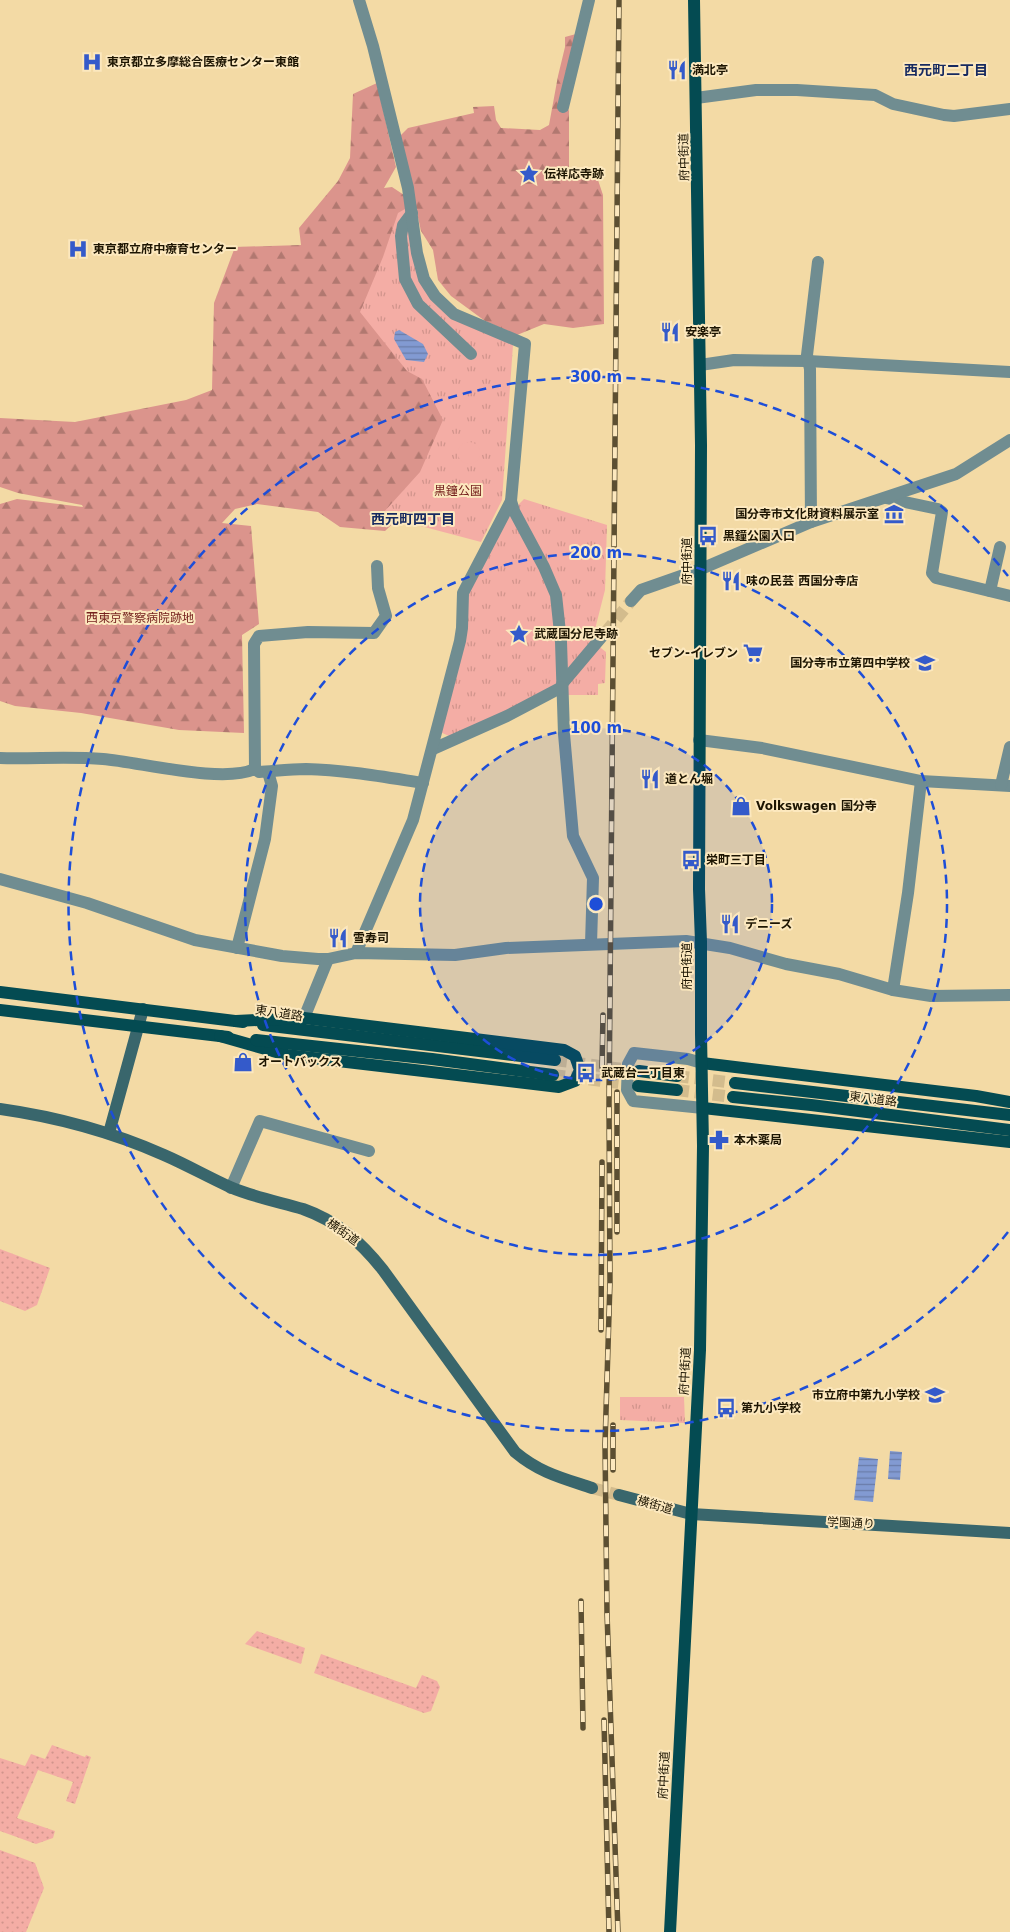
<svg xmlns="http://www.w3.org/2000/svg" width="1010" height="1932" font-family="'DejaVu Sans','Noto Sans JP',sans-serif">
	<defs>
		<pattern id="grass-dots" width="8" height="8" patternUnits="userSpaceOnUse" patternTransform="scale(1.25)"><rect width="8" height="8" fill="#f4ada5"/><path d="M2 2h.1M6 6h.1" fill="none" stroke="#d1948c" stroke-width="1.8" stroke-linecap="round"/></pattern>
		<pattern id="forest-firs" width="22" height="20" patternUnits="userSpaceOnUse" patternTransform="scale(1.25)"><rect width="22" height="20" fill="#db948c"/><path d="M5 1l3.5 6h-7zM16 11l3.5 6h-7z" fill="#b17870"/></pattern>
		<pattern id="park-tufts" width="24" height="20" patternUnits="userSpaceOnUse" patternTransform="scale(1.25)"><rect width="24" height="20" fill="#f4ada5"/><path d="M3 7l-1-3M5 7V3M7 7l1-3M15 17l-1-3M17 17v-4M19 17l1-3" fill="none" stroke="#d1948c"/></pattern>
		<pattern id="water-rules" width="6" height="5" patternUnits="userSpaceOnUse" patternTransform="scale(1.25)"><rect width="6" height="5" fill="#829ad2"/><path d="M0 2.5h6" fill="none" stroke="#6a7ca8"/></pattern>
	</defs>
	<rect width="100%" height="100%" fill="#f3daa5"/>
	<g fill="url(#grass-dots)">
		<path d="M0,1249L50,1268L37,1305L25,1311L0,1301Z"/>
		<path d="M257,1631L305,1648L301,1664L245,1644Z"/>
		<path d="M321,1654L416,1688L422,1675L437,1681L440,1687L431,1711L424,1713L314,1673Z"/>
		<path d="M52,1745L85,1757L86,1755L91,1757L75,1804L66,1801L73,1782L38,1770L17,1818L55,1831L53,1838L36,1844L0,1831V1758L25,1766L31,1754L45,1759Z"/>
		<path d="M0,1850L35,1863L44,1888L26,1932H0Z"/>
	</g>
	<g fill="url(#forest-firs)">
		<path d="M576,34L564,97L569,111V174H596L603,195L604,324L573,328L544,324L517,335L485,321L451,296L438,280L433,250L421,231L400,136L408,128L474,113L473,107L494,106L496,120L501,128L540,130L549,125L558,76L565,47V37Z"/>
		<path d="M377,83L396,167L384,188L392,187L407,197L411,240L464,384L401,516L385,531L340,527L318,512L257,504L235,509L222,523L251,526L259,624L242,635L244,733L179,730L81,713L15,706L0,701V504L17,499L83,507L82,505L18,493L0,487V418L75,422L186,400L212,390L214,303L235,247L301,245L299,228L338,181L350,158L353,94Z"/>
	</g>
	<g fill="url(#park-tufts)">
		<path d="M405,209L432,300L513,345L502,500L481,542L398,520L383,513L420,472L443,420L422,379L407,371L360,312L383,257L398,213Z"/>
		<path d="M524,499L607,525L605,590L592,641L606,652L605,683L598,684V695H567L565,681L504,713L449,736L440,732L468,595L508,515Z"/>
		<path d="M620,1397H684L685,1423L620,1420Z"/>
	</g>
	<circle fill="#f4ada5" cx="469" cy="453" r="11"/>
	<g fill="url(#water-rules)">
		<path d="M399,330L423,344L428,354L424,362L406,360L394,339L395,332Z"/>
		<path d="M890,1451L902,1452L900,1480L888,1479Z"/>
		<path d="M859,1457L878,1459L873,1502L854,1500Z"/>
	</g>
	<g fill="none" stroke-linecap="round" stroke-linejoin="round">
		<path stroke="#d3bc8d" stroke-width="12" stroke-dasharray="12 6" stroke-linecap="butt" d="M605,633L631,601"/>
		<path stroke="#d3bc8d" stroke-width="12" stroke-dasharray="12 6" stroke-linecap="butt" d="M592,1488L619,1495"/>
		<g stroke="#d3bc8d" stroke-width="12" stroke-dasharray="12 6" stroke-linecap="butt">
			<path d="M555,1060L637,1071"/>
			<path d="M553,1075L636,1085"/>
			<path d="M677,1076L735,1083"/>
			<path d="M677,1090L733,1097"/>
		</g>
		<g stroke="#708d91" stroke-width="12">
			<path d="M696,98L756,90H797L875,95L893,104L944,115L954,116L1010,109"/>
			<path d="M563,107L589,0"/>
			<path d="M412,213L403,225L401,236L405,279L418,304L471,354"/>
			<path d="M700,365L734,360L808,361L1010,372"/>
			<path d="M886,498L938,509L942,512L932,573L936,578L1010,596"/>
			<path d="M511,501L514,511L544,567L556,595L561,642L564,734L573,836L593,878L591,944"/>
			<path d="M811,522L810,369L807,355L818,262"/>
			<path d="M990,591L1000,547"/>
			<path d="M631,601L641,590L701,569L811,522L956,474L1010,440"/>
			<path d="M562,684L605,633"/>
			<path d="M699,740L762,748L921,781L1010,786"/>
			<path d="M433,749L507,716L562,687"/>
			<path d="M0,758C34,759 70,756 103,759C140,762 223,784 255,769L259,772C275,771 290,769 306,769C345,770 384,777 423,783"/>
			<path d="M255,769L254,644L259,636L308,632L374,633L386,616L378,588L377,566"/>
			<path d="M1001,785L1010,747"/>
			<path d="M0,879L87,903L195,940L282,956L318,959H328L356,953L455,955L506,948L686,941L730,948L786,964L839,974L893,990L931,996L1010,995"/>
			<path d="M237,948L265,839L272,786L268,772"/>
			<path d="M356,953L413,820L460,641L462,628L463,593L511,501L525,344L454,314L435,296L424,279L417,253L408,188L373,46L359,0"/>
			<path d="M893,990L908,893L921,781"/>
			<path d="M304,1018L328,959"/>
			<path d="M702,1063L688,1059L634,1053L628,1064L627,1090L633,1101L703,1108"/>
			<path d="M231,1188L260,1121L369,1151"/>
		</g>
		<g stroke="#39666c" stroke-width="12">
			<path d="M0,1109C57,1117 112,1132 164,1155C187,1165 208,1177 230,1187C253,1197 279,1202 303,1209C337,1221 361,1242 383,1270L515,1452C540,1473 562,1478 592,1488"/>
			<path d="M109,1133L143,1009"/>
			<path d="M619,1495L691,1514L1010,1533"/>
		</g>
		<g stroke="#044b52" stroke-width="12">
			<path d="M0,992L243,1022"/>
			<path d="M0,1010L228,1037"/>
			<path d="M263,1025L555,1060"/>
			<path d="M220,1036L287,1055L559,1087L575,1081L580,1070L575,1056L564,1050L304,1018L236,1021"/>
			<path d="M256,1040L432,1059L553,1075"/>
			<path d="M702,1063L976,1096L1010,1102"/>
			<path d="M639,1071L677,1076"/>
			<path d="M735,1083L1010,1115"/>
			<path d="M638,1086L677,1090"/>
			<path d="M733,1097L811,1105L1010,1130"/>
			<path d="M703,1108L1010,1142"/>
			<path d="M670,1932L700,1350L703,1146L701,1034V942L699,889L701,445L694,0"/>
		</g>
		<defs>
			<g id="rail">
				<path d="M602,1067L603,1015"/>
				<path d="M617,1092V1232"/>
				<path d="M601,1330L602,1162"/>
				<path d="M613,1470V1425"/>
				<path d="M581,1601L583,1728"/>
				<path d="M604,1720L609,1932"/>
				<path d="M618,1932L607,1613L605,1444L610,1282L609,1104L619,0"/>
			</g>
		</defs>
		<use href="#rail" stroke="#5c4f32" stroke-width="5.5"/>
		<use href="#rail" stroke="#fce8be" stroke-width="4" stroke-dasharray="11" stroke-linecap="butt"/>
	</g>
	<circle cx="596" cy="904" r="176" fill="#1d4ed8" fill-opacity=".12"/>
	<g fill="none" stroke="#1d4ed8" stroke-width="2.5" stroke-dasharray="9 6">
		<circle cx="596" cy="904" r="176"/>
		<circle cx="596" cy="904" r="351"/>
		<path d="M1008 1232A527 527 0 1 1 1008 576"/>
	</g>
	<defs>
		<symbol id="hospital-bare" viewBox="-9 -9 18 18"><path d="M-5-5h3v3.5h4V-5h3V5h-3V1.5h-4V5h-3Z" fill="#345aca" stroke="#fce8be" stroke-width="2.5" paint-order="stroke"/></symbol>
		<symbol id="restaurant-bare" viewBox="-9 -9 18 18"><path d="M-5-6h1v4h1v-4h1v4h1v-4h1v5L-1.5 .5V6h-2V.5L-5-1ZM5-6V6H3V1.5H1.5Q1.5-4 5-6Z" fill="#345aca" stroke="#fce8be" stroke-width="2.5" paint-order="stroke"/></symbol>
		<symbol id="sight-bare" viewBox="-9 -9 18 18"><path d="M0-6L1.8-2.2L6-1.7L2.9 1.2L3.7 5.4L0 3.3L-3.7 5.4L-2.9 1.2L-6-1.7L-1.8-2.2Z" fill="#345aca" stroke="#fce8be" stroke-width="2.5" paint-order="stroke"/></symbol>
		<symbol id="museum-bare" viewBox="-9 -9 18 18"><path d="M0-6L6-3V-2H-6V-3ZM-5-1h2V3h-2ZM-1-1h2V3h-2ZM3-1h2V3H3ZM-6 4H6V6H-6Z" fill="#345aca" stroke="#fce8be" stroke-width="2.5" paint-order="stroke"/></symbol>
		<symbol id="bus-bare" viewBox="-9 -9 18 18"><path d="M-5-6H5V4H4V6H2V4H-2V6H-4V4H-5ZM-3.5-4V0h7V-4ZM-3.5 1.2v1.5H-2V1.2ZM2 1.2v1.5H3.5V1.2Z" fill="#345aca" stroke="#fce8be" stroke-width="2.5" paint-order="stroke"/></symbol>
		<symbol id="supermarket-bare" viewBox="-9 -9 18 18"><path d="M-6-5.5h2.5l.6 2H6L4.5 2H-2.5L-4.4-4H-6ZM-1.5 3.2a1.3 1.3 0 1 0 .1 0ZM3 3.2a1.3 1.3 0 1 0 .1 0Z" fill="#345aca" stroke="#fce8be" stroke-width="2.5" paint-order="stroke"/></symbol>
		<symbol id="school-bare" viewBox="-9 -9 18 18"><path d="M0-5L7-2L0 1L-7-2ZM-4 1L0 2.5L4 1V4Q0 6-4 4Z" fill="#345aca" stroke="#fce8be" stroke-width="2.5" paint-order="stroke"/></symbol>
		<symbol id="shop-bare" viewBox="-9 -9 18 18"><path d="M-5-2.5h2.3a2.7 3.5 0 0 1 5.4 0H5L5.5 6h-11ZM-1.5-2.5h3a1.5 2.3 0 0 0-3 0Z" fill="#345aca" stroke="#fce8be" stroke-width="2.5" paint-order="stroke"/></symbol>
		<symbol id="pharmacy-bare" viewBox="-9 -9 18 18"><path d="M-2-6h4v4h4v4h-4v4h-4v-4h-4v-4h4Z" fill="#345aca" stroke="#fce8be" stroke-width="2.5" paint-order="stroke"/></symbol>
	</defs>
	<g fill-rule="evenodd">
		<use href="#hospital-bare" x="78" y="48" width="28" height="28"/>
		<use href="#restaurant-bare" x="663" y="56" width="28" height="28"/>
		<use href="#sight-bare" x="515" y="160" width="28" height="28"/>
		<use href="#hospital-bare" x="64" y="235" width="28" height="28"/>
		<use href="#restaurant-bare" x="656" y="318" width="28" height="28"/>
		<use href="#museum-bare" x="880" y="500" width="28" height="28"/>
		<use href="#bus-bare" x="694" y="522" width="28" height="28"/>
		<use href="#restaurant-bare" x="717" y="567" width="28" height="28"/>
		<use href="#sight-bare" x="505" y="620" width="28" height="28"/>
		<use href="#supermarket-bare" x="739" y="639" width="28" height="28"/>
		<use href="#school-bare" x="911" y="649" width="28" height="28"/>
		<use href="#restaurant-bare" x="636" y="765" width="28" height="28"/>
		<use href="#shop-bare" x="727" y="792" width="28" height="28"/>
		<use href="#bus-bare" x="677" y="846" width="28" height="28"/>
		<use href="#restaurant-bare" x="716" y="910" width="28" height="28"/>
		<use href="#restaurant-bare" x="324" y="924" width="28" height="28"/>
		<use href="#shop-bare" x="229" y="1048" width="28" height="28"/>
		<use href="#bus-bare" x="572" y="1059" width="28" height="28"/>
		<use href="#pharmacy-bare" x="705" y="1126" width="28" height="28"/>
		<use href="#school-bare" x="921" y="1381" width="28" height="28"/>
		<use href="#bus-bare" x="712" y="1394" width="28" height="28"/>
	</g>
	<g text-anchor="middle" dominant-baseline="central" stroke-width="4" stroke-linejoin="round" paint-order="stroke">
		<g font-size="12" font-weight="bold" fill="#1d1502" stroke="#fce8be" text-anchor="start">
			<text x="107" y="62">東京都立多摩総合医療センター東館</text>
			<text x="692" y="70">満北亭</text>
			<text x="544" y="174">伝祥応寺跡</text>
			<text x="93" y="249">東京都立府中療育センター</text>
			<text x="685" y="332">安楽亭</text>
			<text x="879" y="514" text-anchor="end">国分寺市文化財資料展示室</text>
			<text x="723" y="536">黒鐘公園入口</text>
			<text x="746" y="581">味の民芸 西国分寺店</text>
			<text x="534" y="634">武蔵国分尼寺跡</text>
			<text x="738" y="653" text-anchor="end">セブン-イレブン</text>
			<text x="910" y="663" text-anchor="end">国分寺市立第四中学校</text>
			<text x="665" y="779">道とん堀</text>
			<text x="756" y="806">Volkswagen 国分寺</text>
			<text x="706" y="860">栄町三丁目</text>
			<text x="745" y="924">デニーズ</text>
			<text x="353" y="938">雪寿司</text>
			<text x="258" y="1062">オートバックス</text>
			<text x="601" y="1073">武蔵台一丁目東</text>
			<text x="734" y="1140">本木薬局</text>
			<text x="920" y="1395" text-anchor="end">市立府中第九小学校</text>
			<text x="741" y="1408">第九小学校</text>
		</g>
		<g font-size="12" fill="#1d1502" stroke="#fce8be">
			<text transform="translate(684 157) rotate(-91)">府中街道</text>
			<text transform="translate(687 561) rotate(-90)">府中街道</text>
			<text transform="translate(687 966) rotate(-90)">府中街道</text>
			<text transform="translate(279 1013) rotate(8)">東八道路</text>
			<text transform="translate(873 1099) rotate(7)">東八道路</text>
			<text transform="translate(343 1232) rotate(35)">横街道</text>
			<text transform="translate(685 1371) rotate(-87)">府中街道</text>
			<text transform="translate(655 1505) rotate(16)">横街道</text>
			<text transform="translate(851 1523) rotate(3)">学園通り</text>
			<text transform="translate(664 1775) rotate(-87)">府中街道</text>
		</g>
		<g font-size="12" fill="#76221f" stroke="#fce8be">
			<text x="458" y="491">黒鐘公園</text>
			<text x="140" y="618">西東京警察病院跡地</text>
		</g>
		<g font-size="14" font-weight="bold" fill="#172a60" stroke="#fce8be">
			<text x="946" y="70">西元町二丁目</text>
			<text x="413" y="519">西元町四丁目</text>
		</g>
	</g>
	<circle cx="596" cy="904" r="8" fill="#1d4ed8" stroke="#fce8be" stroke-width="2.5"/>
	<g font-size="15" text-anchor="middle" font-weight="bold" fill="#1d4ed8" stroke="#fce8be" stroke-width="4" stroke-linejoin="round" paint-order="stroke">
		<text x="596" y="382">300 m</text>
		<text x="596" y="558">200 m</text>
		<text x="596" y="733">100 m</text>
	</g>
</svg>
